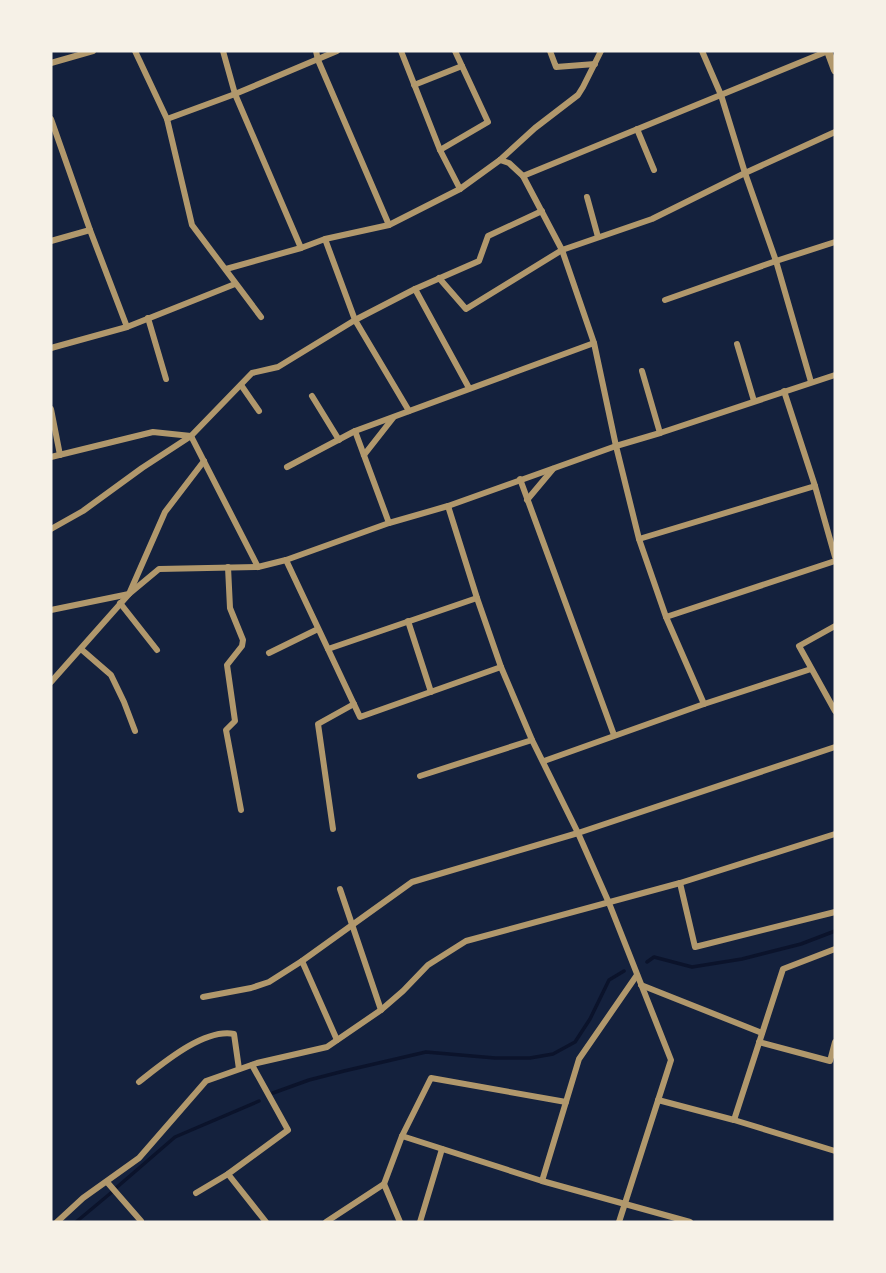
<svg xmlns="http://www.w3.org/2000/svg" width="886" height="1273" font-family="Ubuntu,sans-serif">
	<rect width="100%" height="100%" fill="#14213d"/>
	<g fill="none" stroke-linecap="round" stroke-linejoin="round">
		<g stroke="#0b132b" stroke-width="3.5">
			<path d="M647,962L654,957L692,967L742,959L801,944L835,931"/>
			<path d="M273,1093L309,1080L344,1071L426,1052L495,1058H530L553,1054L575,1042L590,1019L609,980L624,971"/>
			<path d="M116,1188L175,1137L259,1101"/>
			<path d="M76,1222L112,1192"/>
		</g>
		<g stroke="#b1986c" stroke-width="6">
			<path d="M135,51L167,119L192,225L261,317"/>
			<path d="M223,51L235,94L301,248"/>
			<path d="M316,51L318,60L389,225"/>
			<path d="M401,51L440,150L460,189"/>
			<path d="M550,51L556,67L595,64"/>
			<path d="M702,51L721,95L745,173L835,132"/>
			<path d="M51,63L93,51"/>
			<path d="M414,85L462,66"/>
			<path d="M51,119L90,230L127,327"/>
			<path d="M167,119L235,94L337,51"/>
			<path d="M637,129L654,170"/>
			<path d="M440,150L488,122L455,51"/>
			<path d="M500,160L509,163L523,176L562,250L594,343L616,446L639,539L666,617L704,704"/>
			<path d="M523,176L828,51"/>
			<path d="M587,197L598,237"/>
			<path d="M325,239L355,320L409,411"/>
			<path d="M51,241L90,230"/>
			<path d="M226,269L301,248L325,239L389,225L460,189L500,160L535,128L578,95L583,87L601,51"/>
			<path d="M439,278L466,309L562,250L652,219L745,173L776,261L811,382"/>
			<path d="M415,289L469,388"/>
			<path d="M665,300L776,261L835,242"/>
			<path d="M148,318L166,379"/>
			<path d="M737,344L754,401"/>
			<path d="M51,348L127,327L235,284"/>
			<path d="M642,371L660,433"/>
			<path d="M241,385L259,411"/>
			<path d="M784,391L815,486L835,557"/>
			<path d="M312,396L339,440"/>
			<path d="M51,409L60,455"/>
			<path d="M355,431L389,523"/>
			<path d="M364,455L393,418"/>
			<path d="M51,457L153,432L191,436L258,567"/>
			<path d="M287,467L355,431L594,343"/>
			<path d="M520,479L614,735"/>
			<path d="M527,500L553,469"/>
			<path d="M448,506L477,598L501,667L532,740L578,833L609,903L671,1060L619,1222"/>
			<path d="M51,529L83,511L142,468L191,436L252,373L278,367L355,320L415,289L479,261L488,236L542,211"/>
			<path d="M639,539L815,486"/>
			<path d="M286,560L360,717L501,667"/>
			<path d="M228,567L230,608L243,640L242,646L227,665L235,721L226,730L241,810"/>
			<path d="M120,603L157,650"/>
			<path d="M51,610L129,594L159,569L258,567L286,560L389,523L448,506L616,446L660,433L835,375"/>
			<path d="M666,617L835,561"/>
			<path d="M408,621L431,692"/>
			<path d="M835,626L799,646L835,711"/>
			<path d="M81,649L111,675L124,702L135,731"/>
			<path d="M328,649L477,598"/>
			<path d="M269,653L318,629"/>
			<path d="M51,682L129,594L165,512L204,461"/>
			<path d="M544,761L704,704L811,669"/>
			<path d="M420,776L532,740"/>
			<path d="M333,829L318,724L354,704"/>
			<path d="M680,883L695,947L835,912"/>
			<path d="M340,889L381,1010"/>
			<path d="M302,961L337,1040"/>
			<path d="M641,985L762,1033"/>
			<path d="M203,997L251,988L269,982L302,961L412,882L578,833L835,747"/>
			<path d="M759,1042L830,1061L835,1042"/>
			<path d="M139,1082C162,1064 204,1028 234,1034L239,1069"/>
			<path d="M658,1100L734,1120L835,1151"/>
			<path d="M734,1120L783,969L835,949"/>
			<path d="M402,1136L542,1181L690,1222"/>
			<path d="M228,1174L266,1222"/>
			<path d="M542,1181L579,1059L637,975"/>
			<path d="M107,1182L141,1221"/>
			<path d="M384,1184L402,1136L431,1078L566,1102"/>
			<path d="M196,1193L228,1174L288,1130L252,1065"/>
			<path d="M57,1222L83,1198L139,1158L206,1081L257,1063L327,1047L381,1010L403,991L428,965L466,941L680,883L835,834"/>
			<path d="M326,1222L384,1184L400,1222"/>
			<path d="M420,1222L442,1149"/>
		</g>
		<path stroke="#b1986c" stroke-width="8" d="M828,51L835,70"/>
	</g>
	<rect width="886" height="1273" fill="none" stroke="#f6f1e7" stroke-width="105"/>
</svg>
